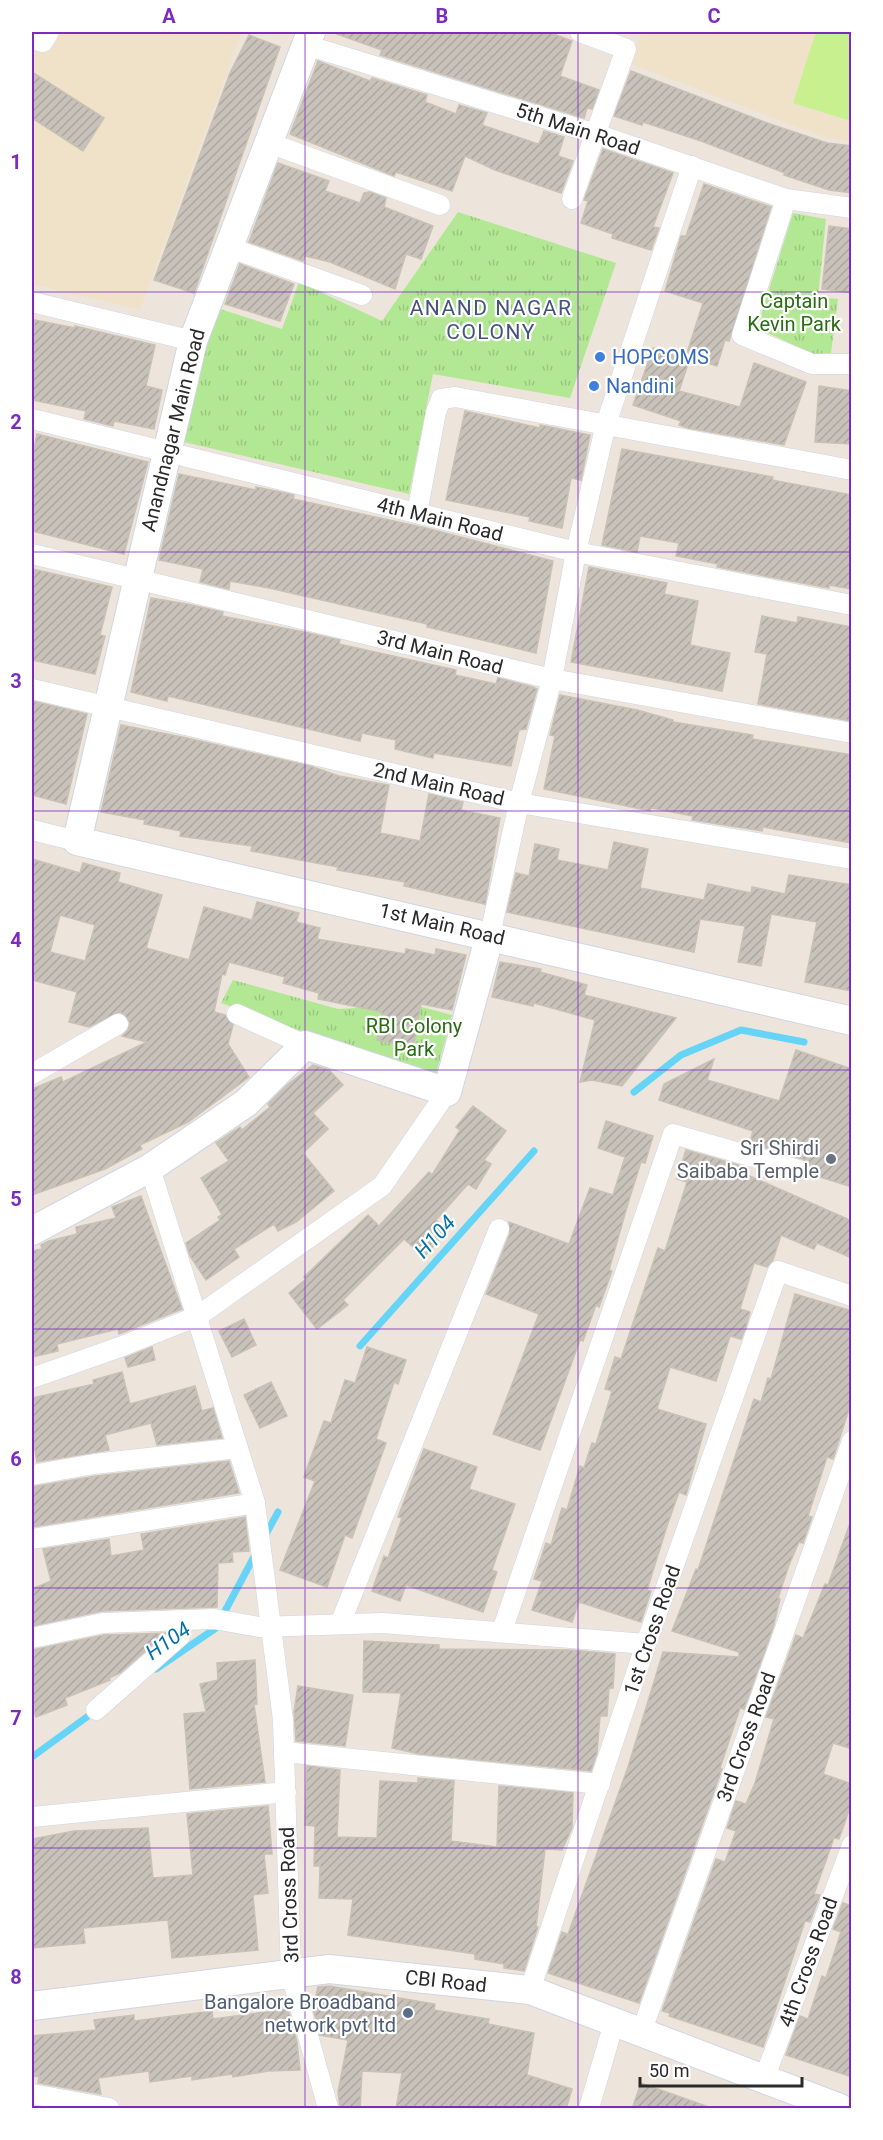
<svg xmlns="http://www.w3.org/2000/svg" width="883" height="2140" font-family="Roboto,sans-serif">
	<defs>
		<pattern id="park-tufts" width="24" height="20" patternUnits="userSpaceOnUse" patternTransform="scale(1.5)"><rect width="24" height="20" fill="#b2e893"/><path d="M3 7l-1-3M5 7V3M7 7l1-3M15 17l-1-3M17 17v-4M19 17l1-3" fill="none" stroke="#99c77f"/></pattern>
		<pattern id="building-hatch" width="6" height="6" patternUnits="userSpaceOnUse" patternTransform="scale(1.5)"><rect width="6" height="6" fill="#c8c2ba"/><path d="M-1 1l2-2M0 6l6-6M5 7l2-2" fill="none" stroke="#aca7a0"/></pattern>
	</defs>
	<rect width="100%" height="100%" fill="#ede5db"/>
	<g fill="#f0e2c9">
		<path d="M32,32H242L140,310L32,284Z"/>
		<path d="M642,32H851V141L826,138L631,64Z"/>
	</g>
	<g fill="url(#park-tufts)">
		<path d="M458,212L616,263L570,398L433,374L409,494L179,441L217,308L282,329L299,282L382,321Z"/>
		<path d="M793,213L826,219L818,297L838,299L831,353L813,354L757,328Z"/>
		<path d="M233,980L338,1009L414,1005L452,1015L435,1077L221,1003Z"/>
	</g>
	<path fill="#c9f08e" d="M816,32H851V121L793,103Z"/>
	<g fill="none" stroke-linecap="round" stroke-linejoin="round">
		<g stroke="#66d4f7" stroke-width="7">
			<path d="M634,1092L681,1055L741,1030L804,1042"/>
			<path d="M360,1346L534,1151"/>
			<path d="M265,1536L278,1512"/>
			<path d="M156,1669L216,1628L256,1553"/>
			<path d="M32,1757L95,1711"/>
		</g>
	</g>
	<g fill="url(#building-hatch)" stroke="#c8c1b4" stroke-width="1.5" fill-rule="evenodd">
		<path d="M338,32H548L572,41L560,76L599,90L592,109L587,108L584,118L380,55L382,50L337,34Z"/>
		<path d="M249,35L280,47L194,293L154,280L230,73Z"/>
		<path d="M318,61L370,81L372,78L427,95L425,102L456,114L459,105L487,113L482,125L535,143L539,144L544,131L564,137L558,156L573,161L561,193L495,170L465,156L452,191L396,172L394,176L290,134Z"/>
		<path d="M631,71L770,124L827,143L852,146V193L829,190L784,175L785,173L701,141L643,122L642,125L614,116Z"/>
		<path d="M32,72L104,118L83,151L32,118Z"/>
		<path d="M603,149L673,173L653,227L659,228L651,250L612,238L613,234L581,223L588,201L584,200Z"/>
		<path d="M278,163L329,181L325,191L360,203L364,193L370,192L386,198L384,207L433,226L421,259L406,254L395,289L330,262L305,256L303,261L249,242Z"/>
		<path d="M704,184L771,207L729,341L725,340L717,366L686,356L703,303L665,291L681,236H686Z"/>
		<path d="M829,226L852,229V293L822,289Z"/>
		<path d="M240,264L294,284L280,321L225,304Z"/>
		<path d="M35,320L75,328V326L155,345L146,386L162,390L154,429L114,421L113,426L84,419L86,411L32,400V338Z"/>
		<path d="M653,348L689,361L679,391L740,407L754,363L806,382L784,445L688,428L679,425L681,421L633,405Z"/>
		<path d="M819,386L852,391V444L815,442Z"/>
		<path d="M465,411L540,428V425L590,435L581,480L571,478L562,528L529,521L530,517L446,500Z"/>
		<path d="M37,434L148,462L124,554L32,531V458Z"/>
		<path d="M622,449L773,477L772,480L852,495V589L829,585V588L717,567L718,564L676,556L679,543L640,536L637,552L602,545Z"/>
		<path d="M179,474L256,490V487L290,494L294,495L293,499L426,528L553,561L536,653L427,627V624L269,588L230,581L229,589L200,582L203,569L159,560Z"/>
		<path d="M589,567L667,583L664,594L698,601L690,645L730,653L722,691L571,662Z"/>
		<path d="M32,569L112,587L100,635L105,636L95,674L32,660Z"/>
		<path d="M151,598L187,604L223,612L222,616L304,632L340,640L339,644L456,670L455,675L496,684L498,678L533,687L537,689L526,729L519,730L511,766L434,753L433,758L395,749L396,740L362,733L360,741L168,696L167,701L131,692Z"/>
		<path d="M762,616L797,623L798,617L852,627V721L758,704L767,654L755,652Z"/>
		<path d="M560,695L637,710L673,720V722L753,735L752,739L852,755V843L763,827L762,831L692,820L693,816L651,808L650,811L544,789L555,736L550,735Z"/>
		<path d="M32,701L87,714L66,804L32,795Z"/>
		<path d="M121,725L187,738L310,766L339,776L389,785L380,833L420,841L429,794L463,802L461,810L500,818L485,904L404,886L405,882L337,870L338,867L251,851L252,846L180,836L181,831L144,824L145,820L101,812Z"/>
		<path d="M614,842L648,849L640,888L704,900L708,884L751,893L752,887L785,894L789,875L852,885V991L805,982L817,922L771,914L761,966L738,962L745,926L700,919L694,952L507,912L516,873L529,876L535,844L559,849L557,860L608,870Z"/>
		<path d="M32,859L80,873L83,863L120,873L118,882L162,895L146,948L189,960L204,907L252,920L257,902L299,913L296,922L320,928L317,939L405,954L406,949L435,955L436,949L466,955L452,1010L421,1004L413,1048L377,1040L382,1012L318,999L319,993L283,983L285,977L229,962L225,975L222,974L214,1012L225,1015L233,1025L228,1044L249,1077L188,1122L140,1145L142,1149L105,1169L32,1195V1089L61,1077L63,1082L147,1042L122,1036L128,1030L130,1023L124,1014L119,1012L89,1027L69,1022L77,992L32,980ZM60,915L95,925L85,961L50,952Z"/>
		<path d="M500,962L541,969L540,972L587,985L584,995L676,1018L622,1086L592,1080L580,1082L595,1020L534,1003L533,1006L492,997Z"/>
		<path d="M796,1050L852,1069V1187L810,1174V1167L803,1159L750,1143L753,1131L659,1100L664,1084L714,1059L707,1080L779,1101Z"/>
		<path d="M313,1065L329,1070L343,1085L313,1113L328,1129L303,1153L334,1191L296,1222L278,1231L274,1224L234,1249L239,1257L206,1280L190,1256L186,1243L220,1220L218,1217L222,1215L201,1178L229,1161L216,1143L240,1127L242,1130L270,1107L268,1104L287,1085Z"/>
		<path d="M473,1106L506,1131L484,1160L491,1164L476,1189L468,1184L436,1220L447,1230L424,1257L404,1239L343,1300L348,1305L317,1329L289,1293L306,1279L304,1277L368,1215L379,1226L429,1172L432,1175L460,1130L456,1127Z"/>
		<path d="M606,1121L653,1136L645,1163L641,1162L629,1200L609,1270L612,1271L599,1307L596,1305L583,1341L580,1340L540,1450L493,1434L539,1314L486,1294L510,1233L509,1222L569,1244L590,1188L613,1195L625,1157L598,1148Z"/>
		<path d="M686,1150L745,1167L743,1173L852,1221V1258L817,1243L814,1249L781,1235L773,1260L767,1267L754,1263L740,1309L750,1312L746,1327L741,1339L730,1336L716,1381L670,1367L657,1409L706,1424L686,1495L679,1492L667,1526L647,1590L651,1591L641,1622L579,1602L572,1622L532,1610L542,1581L534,1579L546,1543L551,1545L562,1508L567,1510L580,1466L584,1468L592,1443L596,1444L612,1391L605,1389L615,1357L621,1359L658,1248L665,1251L687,1182L677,1179Z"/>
		<path d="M141,1196L182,1309L119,1334L118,1329L57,1344L58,1351L32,1357V1251L42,1249L41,1245L49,1241L77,1234L76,1227L116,1218L112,1207Z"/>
		<path d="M795,1294L852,1311V1400L833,1459L827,1457L808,1516L812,1517L803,1543L799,1542L789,1565L778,1598L780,1599L773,1628L744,1709L740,1708L720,1768L722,1769L639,2003L548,1973L562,1932L567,1934V1937L628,1767L663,1652L739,1657V1652L672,1631L696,1569L698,1570L754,1399L761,1402L768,1378L771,1379Z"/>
		<path d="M244,1319L256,1345L232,1357L219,1331Z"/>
		<path d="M152,1347L155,1360L128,1367L125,1358Z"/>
		<path d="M367,1347L406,1360L398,1384L394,1382L376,1439L386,1443L366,1499L352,1538L345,1535L327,1587L280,1570L315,1481L304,1477L324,1421L331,1423L345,1380L355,1383Z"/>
		<path d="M122,1372L130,1404L195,1386L202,1411L213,1408L222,1438L157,1445L151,1423L105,1435L109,1450L37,1462L32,1435V1398L94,1384L93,1380Z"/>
		<path d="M271,1382L287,1416L260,1428L244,1395Z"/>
		<path d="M424,1449L477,1467L469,1489L515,1504L492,1570L497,1572L483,1612L406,1585L400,1601L372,1591L384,1556L388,1558L402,1518L398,1517Z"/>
		<path d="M229,1461L239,1493L32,1527V1487L96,1476Z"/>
		<path d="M245,1517L249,1551L232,1552L233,1562L218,1563L217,1607L102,1611L32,1626V1589L51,1581L43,1549L109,1539L111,1556L144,1550L141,1534Z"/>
		<path d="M849,1526L852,1527V1749L833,1743L823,1774L852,1784V1802L839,1839L834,1838L814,1894L820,1895L810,1922L805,1921L763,2047L669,2016L670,2013L662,2011L716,1859L725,1862L736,1831L727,1828L736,1801L746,1804L755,1783L774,1719L766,1717L796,1635L803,1638L825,1584L828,1585Z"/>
		<path d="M166,1633L120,1673L109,1678L110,1680L65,1698L67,1705L36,1717L32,1705V1650L104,1635Z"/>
		<path d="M364,1641L439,1645V1649L570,1650L615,1654L613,1688H609L607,1716H600L597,1753L591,1771L419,1754L392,1748L401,1693L363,1692Z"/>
		<path d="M255,1660L257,1704H254L265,1782L190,1789L184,1714L206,1712L200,1684L218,1680L217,1663Z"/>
		<path d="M298,1686L353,1695L345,1746L296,1741L294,1711Z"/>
		<path d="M307,1766L340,1770L337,1837L377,1838L380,1781L418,1783V1778L454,1781L451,1841L497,1847L499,1786L573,1793L572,1828L562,1850L545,1849L536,1927H538L524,1971L504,1968V1964L475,1959V1954L348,1935L353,1899L319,1898L320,1866H314L315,1826L305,1825Z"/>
		<path d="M268,1806L272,1854H264L268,1893L253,1895L258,1950L172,1958L168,1920L83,1928L85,1943L32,1948V1839L74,1831L148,1828L153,1878L193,1875L187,1814Z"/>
		<path d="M843,1903L852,1906V2077L786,2055L800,2016L808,2019L822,1976L826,1978L841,1932L833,1929Z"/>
		<path d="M329,1986L435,2004L434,2010L489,2019L488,2024L534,2033L527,2075L572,2089L566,2109H396L402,2073L362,2071L360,2109H340L338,2092L348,2040L320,2035L313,2008L318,1987Z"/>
		<path d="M288,2009L297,2042L300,2070L268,2071L233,2077L232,2074L192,2080V2076L150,2082L149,2071L98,2078L101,2094L38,2083L39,2076L32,2077V2036L96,2030L94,2020L134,2015V2021L212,2011L213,2019Z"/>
		<path d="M641,2083L706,2106V2109H632Z"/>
	</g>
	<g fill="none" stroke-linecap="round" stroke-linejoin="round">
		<defs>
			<g id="street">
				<path d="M32,39L43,42L49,32"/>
				<path d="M306,45L596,134L786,199L852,208"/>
				<path d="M269,143L440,205"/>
				<path d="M572,199L626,49L580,32"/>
				<path d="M786,199L742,335L812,364H852"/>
				<path d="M228,247L362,295"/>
				<path d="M32,302L193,341"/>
				<path d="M32,419L576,552L852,605"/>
				<path d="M417,513L436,412L441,399L455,397L852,470"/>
				<path d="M32,554L552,679L852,733"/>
				<path d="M32,689L519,803L852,859"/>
				<path d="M32,830L77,841"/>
				<path d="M490,935L519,803L552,679L576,552L606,424L692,166"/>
				<path d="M237,1014L305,1045"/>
				<path d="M32,1074L118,1024"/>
				<path d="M32,1378L120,1347L198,1316L382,1186L447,1092"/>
				<path d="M32,1475L94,1464L238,1448"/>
				<path d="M255,1503L283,1720L291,1974L328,2108"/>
				<path d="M32,1539L255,1503L150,1168"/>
				<path d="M340,1624L499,1229"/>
				<path d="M502,1631L673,1134L799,1170"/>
				<path d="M32,1638L103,1623L214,1619L259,1627L383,1623L646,1644"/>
				<path d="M96,1710L180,1636L178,1620"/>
				<path d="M284,1752L600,1784"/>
				<path d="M32,1817L286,1792"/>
				<path d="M530,1990L646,1644L778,1271L852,1296"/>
				<path d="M641,2033L852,1441"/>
				<path d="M764,2079L852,1845"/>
				<path d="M32,2094L109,2108"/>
				<path d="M589,2108L614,2023"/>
			</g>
			<g id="secondary">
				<path d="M311,32L193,341L77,841L852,1021"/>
				<path d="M32,1231L150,1168L246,1103L305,1045L447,1092L490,935"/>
				<path d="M32,2006L329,1969L530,1990L840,2108"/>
			</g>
		</defs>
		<use href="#street" stroke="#d0d4e4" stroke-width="21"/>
		<use href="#secondary" stroke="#d0d4e4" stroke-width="30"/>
		<use href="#street" stroke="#fff" stroke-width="20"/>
		<use href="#secondary" stroke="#fff" stroke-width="28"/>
	</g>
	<path fill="none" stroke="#7b2cbf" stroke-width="1.5" stroke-opacity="0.55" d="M305,32V2108M578,32V2108M32,292H852M32,552H852M32,811H852M32,1070H852M32,1329H852M32,1588H852M32,1848H852"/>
	<g fill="#3f7fe0" stroke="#fff" stroke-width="2">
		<circle cx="600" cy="357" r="6"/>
		<circle cx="594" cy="386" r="6"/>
	</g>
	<circle fill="#6b7280" stroke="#fff" stroke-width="2" cx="831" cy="1159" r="6"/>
	<circle fill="#5c6f8a" stroke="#fff" stroke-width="2" cx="408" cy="2013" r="6"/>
	<g text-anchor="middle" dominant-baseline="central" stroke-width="4.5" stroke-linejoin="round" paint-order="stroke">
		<g font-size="20" fill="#2a2a2a" stroke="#fff">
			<text transform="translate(578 129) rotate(18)">5th Main Road</text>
			<text transform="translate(173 430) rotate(-76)">Anandnagar Main Road</text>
			<text transform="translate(440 519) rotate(14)">4th Main Road</text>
			<text transform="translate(440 652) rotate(14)">3rd Main Road</text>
			<text transform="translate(439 784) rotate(13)">2nd Main Road</text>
			<text transform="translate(442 924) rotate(13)">1st Main Road</text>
			<text transform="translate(652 1630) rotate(-71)">1st Cross Road</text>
			<text transform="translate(746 1737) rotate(-70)">3rd Cross Road</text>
			<text transform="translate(289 1895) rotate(-92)">3rd Cross Road</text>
			<text transform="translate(808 1962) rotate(-70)">4th Cross Road</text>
			<text transform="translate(446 1981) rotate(6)">CBI Road</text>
		</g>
		<g font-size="20" fill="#296c15" stroke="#fff">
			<text x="794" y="301">Captain<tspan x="794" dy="23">Kevin Park</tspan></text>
			<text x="414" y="1026">RBI Colony<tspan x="414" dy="23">Park</tspan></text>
		</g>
		<g font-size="20" fill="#366cbe" stroke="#fff" text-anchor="start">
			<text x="612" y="357">HOPCOMS</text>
			<text x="606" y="386">Nandini</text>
		</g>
		<g font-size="20" fill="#5b616d" stroke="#fff" text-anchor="end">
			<text x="819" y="1148">Sri Shirdi<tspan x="819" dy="23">Saibaba Temple</tspan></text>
		</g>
		<g font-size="20" fill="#4e5e75" stroke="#fff" text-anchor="end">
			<text x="396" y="2002">Bangalore Broadband<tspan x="396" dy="23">network pvt ltd</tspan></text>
		</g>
		<g font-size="21" letter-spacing="1.5" fill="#47527e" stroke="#fff">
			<text x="491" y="308">ANAND NAGAR<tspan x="491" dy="24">COLONY</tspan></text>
		</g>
		<g font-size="21" font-style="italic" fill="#0471a4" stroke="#fff">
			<text transform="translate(435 1237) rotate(-48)">H104</text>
			<text transform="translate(168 1641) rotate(-35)">H104</text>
		</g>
	</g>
	<rect width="883" height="2140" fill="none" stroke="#ffffff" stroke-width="66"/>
	<path d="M640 2077v9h162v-9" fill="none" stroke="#2a2a2a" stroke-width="3"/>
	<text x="649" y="2077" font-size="18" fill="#2a2a2a" stroke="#ffffff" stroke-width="4.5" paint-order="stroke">50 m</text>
	<rect x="33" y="33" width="817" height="2074" fill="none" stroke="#7b2cbf" stroke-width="2"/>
	<g font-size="20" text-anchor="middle" font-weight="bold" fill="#7b2cbf">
		<text x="169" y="23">A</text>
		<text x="442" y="23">B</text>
		<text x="714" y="23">C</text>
		<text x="16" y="169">1</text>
		<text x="16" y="429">2</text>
		<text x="16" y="688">3</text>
		<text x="16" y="947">4</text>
		<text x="16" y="1206">5</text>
		<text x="16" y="1466">6</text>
		<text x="16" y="1725">7</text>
		<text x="16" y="1984">8</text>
	</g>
</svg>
